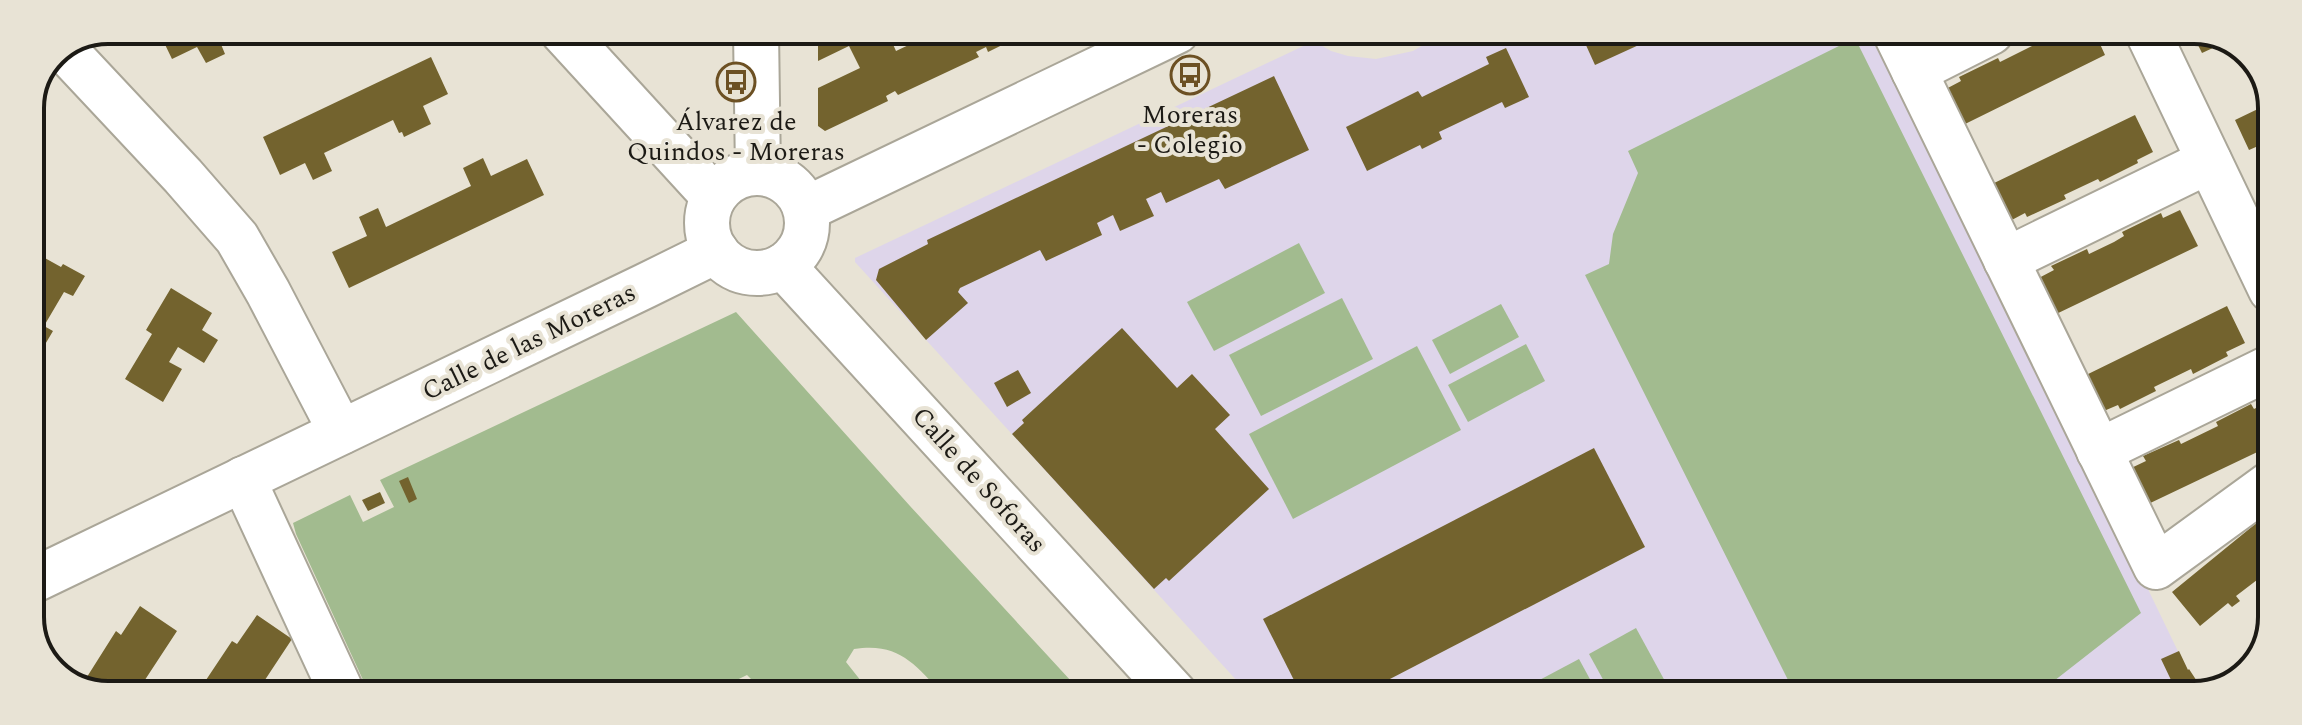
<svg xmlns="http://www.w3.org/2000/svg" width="2302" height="725" font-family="Spectral,serif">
	<rect width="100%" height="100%" fill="#e8e3d5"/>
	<path fill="#ded5ea" d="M1446,32H1879L2187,670L2204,692L2195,695L1249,694L855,262V258L1314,41L1331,51L1348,56L1376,59L1413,51Z"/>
	<g fill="#a2bb8f">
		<path d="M1855,38L2141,613L2036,695L1795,694L1585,275L1609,264L1613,234L1638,173L1628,151Z"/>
		<path d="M1299,243L1325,293L1214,351L1187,302Z"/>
		<path d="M1342,298L1373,359L1261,416L1229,355Z"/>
		<path d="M1501,304L1519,337L1450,374L1432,340Z"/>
		<path d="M736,312L910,506L1083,694L942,693C914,664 899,642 854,649L846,662L865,686L856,693H765L747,675L710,693H369L296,534L293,523L350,495L363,522L394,507L380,480Z"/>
		<path d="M1526,344L1545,381L1468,422L1448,385Z"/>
		<path d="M1417,346L1461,430L1293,519L1249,434Z"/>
		<path d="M1636,628L1672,694H1611L1589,654Z"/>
		<path d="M1579,659L1598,694H1537L1532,684Z"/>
	</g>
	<g fill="#73632e">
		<path d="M158,30H231L218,37L225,54L206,63L197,47L172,59Z"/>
		<path d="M818,31H887L896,51L938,31H1031L988,52L986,47L976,52L979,57L898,95L895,91L886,96L888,101L825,131L818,126V88L860,68L849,46L818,61Z"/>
		<path d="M1580,32H1648L1652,39L1595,65Z"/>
		<path d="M2048,33H2095L2105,55L1961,126L1944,90L1961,81L1959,77L1998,58L2000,62L2032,46L2030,41Z"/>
		<path d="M2192,33H2215L2228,41L2202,53Z"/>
		<path d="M1506,48L1529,97L1505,108L1502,102L1439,132L1442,139L1422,149L1420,145L1367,171L1346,127L1418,91L1422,97L1489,64L1486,57Z"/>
		<path d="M431,57L448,94L423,106L431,124L404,137L402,132L399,133L393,120L324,153L332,171L313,180L305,163L280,175L263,137Z"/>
		<path d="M1274,76L1309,150L1225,189L1219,179L1166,203L1161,192L1146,199L1154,216L1120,231L1113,215L1097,223L1102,235L1046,261L1040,250L960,288L958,292L968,303L926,340L876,280L879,269L928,244L927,240Z"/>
		<path d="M2270,98L2272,102V140L2249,150L2235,120L2262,107L2260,102Z"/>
		<path d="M2135,115L2153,152L2137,160L2138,163L2100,182L2098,179L2064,195L2066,199L2027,217L2025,213L2008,222L1990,185Z"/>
		<path d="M483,158L491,176L527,159L544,195L349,288L332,252L367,236L359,217L378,208L386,227L471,186L463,168Z"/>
		<path d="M2180,210L2198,246L2052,316L2035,280L2054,270L2051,266L2087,249L2089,254L2114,242L2124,236L2122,232L2161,213L2163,218Z"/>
		<path d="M43,257L61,267L63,264L85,276L73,296L64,292L44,326L53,331L37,358L30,354V280Z"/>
		<path d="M171,288L212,313L202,330L218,340L204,363L178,347L169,362L182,369L163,402L125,379L152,334L146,330Z"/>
		<path d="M2227,306L2245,343L2226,352L2228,356L2193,374L2191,369L2154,387L2156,391L2120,409L2118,405L2099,413L2082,377Z"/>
		<path d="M1122,328L1177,388L1192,374L1230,415L1215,429L1269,489L1169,581L1166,578L1154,589L1012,434L1024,423L1022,420Z"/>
		<path d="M1018,370L1031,393L1007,407L994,383Z"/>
		<path d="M2270,401V446L2144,506L2127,470L2146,461L2143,456L2179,440L2181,444L2218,426L2216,422L2251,404L2254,409Z"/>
		<path d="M1594,448L1645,547L1361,694H1301L1263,619Z"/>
		<path d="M408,477L417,499L409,503L399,481Z"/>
		<path d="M380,492L385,503L368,511L362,500Z"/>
		<path d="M2270,512V570L2236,596L2240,601L2232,607L2228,603L2200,626L2172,592Z"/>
		<path d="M140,606L177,631L137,692H87L80,688L116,631L121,635Z"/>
		<path d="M257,615L292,639L257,692H198L232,641L237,644Z"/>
		<path d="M2179,651L2188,670L2189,669L2204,692L2195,695H2152L2171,680L2161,659Z"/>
	</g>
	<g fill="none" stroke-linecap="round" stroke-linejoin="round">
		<defs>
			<g id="minor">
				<path d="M562,31L714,197"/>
				<path d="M756,31L758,173"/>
				<path d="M1895,32L2156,567L2270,484"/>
				<path d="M2148,33L2271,290"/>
				<path d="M63,48L183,176L237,238L268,292L341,432"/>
				<path d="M1914,71L1991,32"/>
				<circle cx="757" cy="223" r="50"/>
				<path d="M806,209L1177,31"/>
				<path d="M2006,260L2209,161"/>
				<path d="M783,266L1175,694"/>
				<path d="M2099,451L2271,367"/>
				<path d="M243,479L342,693"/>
				<path d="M30,582L645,286L716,251"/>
			</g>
		</defs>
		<use href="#minor" stroke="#aaa698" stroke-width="48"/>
		<use href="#minor" stroke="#fff" stroke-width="44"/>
	</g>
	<defs>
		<symbol id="bus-ring" viewBox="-11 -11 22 22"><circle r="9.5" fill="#e8e3d5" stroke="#6c5023" stroke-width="1.5"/><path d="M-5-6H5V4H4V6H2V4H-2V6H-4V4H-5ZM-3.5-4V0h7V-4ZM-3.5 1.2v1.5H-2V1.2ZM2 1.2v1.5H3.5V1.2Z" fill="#6c5023"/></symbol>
	</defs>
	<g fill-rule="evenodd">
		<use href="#bus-ring" x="1168" y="53" width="44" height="44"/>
		<use href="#bus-ring" x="714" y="60" width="44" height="44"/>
	</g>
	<g text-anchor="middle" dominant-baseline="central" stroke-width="8" stroke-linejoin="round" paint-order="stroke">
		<g font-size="26" fill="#1c1a15" stroke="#e8e3d5">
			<text x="1190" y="115">Moreras<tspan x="1190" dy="30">- Colegio</tspan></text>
			<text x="736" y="122">Álvarez de<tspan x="736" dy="30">Quindos - Moreras</tspan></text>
		</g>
		<g font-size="26" fill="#1c1a15" stroke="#e8e3d5">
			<text transform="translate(529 342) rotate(-26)">Calle de las Moreras</text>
			<text transform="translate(979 480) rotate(48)">Calle de Soforas</text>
		</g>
	</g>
	<path d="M0 0H2302V725H0ZM108 44H2194A64 64 0 0 1 2258 108V617A64 64 0 0 1 2194 681H108A64 64 0 0 1 44 617V108A64 64 0 0 1 108 44Z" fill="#e8e3d5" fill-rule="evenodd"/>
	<path fill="none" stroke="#1c1a15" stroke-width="4" d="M108 44H2194A64 64 0 0 1 2258 108V617A64 64 0 0 1 2194 681H108A64 64 0 0 1 44 617V108A64 64 0 0 1 108 44Z"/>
</svg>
